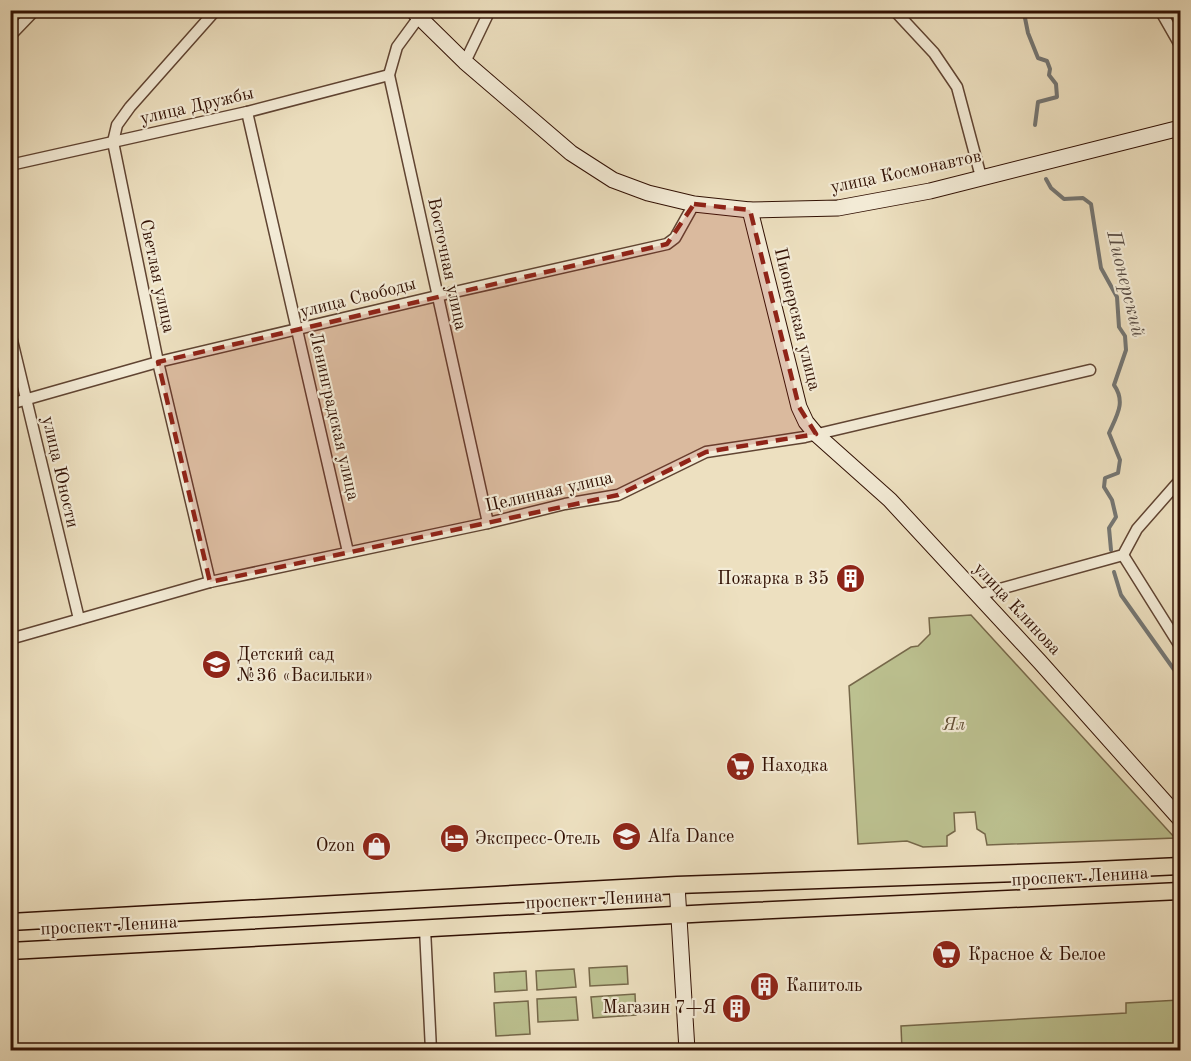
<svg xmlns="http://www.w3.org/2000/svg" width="1191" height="1061" font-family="'Old Standard TT',serif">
	<rect width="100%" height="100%" fill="#ede0c0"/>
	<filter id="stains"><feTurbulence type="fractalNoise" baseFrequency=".00333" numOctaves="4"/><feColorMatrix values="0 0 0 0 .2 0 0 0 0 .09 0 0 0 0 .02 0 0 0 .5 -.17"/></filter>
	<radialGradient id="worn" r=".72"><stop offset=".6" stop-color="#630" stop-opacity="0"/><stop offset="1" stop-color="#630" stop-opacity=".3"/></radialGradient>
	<g fill="#bcc190" stroke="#76684a" stroke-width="1.5">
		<path d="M971,615L1175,838L987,845L985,834L977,829L975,812L954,813L955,831L947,836V846L923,847L907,841L858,844L849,686L911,647L918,646L930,634L929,618Z"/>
		<path d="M627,966L628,984L590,986L589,968Z"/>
		<path d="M574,969L576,987L537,990L536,971Z"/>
		<path d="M526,971L527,990L495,992L494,973Z"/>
		<path d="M635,994L636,1015L593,1018L591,997Z"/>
		<path d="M576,997L578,1020L538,1022L537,999Z"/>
		<path d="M1179,1000L1180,1050H902L901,1026L1126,1013V1003Z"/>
		<path d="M528,1001L530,1034L496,1036L494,1003Z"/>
	</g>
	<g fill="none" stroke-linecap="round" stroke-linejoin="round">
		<g stroke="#747673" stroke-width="4">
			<path d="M1020,10L1024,13L1028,33L1038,58L1047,61L1050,69L1049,75L1056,84L1057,97L1038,102L1035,125"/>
			<path d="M1046,179L1051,188L1064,199L1083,198L1091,204L1101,268L1117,297L1119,327L1125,336L1126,350L1114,385C1126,402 1117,415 1109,433L1120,460L1118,473L1105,478L1104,487L1112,500L1116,517L1109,528L1111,550"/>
			<path d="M1114,572L1121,595L1180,678"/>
		</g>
		<defs>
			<g id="street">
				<path d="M894,10L934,53L957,87L981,177"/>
				<path d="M1160,10L1180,45"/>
				<path d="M419,17L397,47L389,75L488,523"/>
				<path d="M10,36L35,10"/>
				<path d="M465,62L490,10"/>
				<path d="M247,112L348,552"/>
				<path d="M10,165L247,112L389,75"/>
				<path d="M10,332L79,619"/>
				<path d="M10,404L158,362L437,296L667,244L675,238L694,204"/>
				<path d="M1123,555L1180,646"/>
				<path d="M210,582L158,362L113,142L117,125L130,107L216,10"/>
				<path d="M978,595L1123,555L1137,529L1180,480"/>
				<path d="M10,639L210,582L488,523L565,504L618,495L706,452L805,437L1090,370"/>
				<path d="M425,929L431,1050"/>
			</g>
			<g id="secondary">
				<path d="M412,10L465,62L571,153L613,180L648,193L694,204L750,210L838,208L930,191L1180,128"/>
				<path d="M750,210L799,407L806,422L816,434L890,500L1040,662L1180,819"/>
				<path d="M677,885L687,1050"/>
			</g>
			<g id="primary">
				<path d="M10,922L677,885L1074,871L1180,866"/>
				<path d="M10,951L710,913L1180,891"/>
			</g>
		</defs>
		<use href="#street" stroke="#604432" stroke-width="13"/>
		<use href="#secondary" stroke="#311003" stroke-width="17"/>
		<use href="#primary" stroke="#311003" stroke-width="19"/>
		<use href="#street" stroke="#f3ebd6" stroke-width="10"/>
		<use href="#secondary" stroke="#f3ebd6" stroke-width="15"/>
		<use href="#primary" stroke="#ede0c0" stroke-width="16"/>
	</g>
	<path fill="#8f2418" fill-opacity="0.2" stroke="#8f2418" stroke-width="4.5" stroke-dasharray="12 8" stroke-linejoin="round" d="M694,204L750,210L799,407L816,434L706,452L618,495L210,582L158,362L667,244Z"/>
	<defs>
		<symbol id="building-disc" viewBox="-11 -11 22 22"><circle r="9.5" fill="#8f2418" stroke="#f3ebd6"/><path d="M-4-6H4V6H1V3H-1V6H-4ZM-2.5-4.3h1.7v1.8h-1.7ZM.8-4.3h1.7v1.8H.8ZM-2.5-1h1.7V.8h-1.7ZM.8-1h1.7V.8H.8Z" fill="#fff"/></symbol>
		<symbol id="school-disc" viewBox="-11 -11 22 22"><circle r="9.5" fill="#8f2418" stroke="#f3ebd6"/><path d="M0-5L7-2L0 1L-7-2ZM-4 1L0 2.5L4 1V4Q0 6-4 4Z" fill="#fff"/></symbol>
		<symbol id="supermarket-disc" viewBox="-11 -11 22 22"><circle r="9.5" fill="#8f2418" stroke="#f3ebd6"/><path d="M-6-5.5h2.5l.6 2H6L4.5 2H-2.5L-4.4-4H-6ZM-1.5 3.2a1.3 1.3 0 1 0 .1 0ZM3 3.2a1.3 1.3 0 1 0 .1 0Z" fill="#fff"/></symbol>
		<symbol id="hotel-disc" viewBox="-11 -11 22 22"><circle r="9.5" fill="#8f2418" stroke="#f3ebd6"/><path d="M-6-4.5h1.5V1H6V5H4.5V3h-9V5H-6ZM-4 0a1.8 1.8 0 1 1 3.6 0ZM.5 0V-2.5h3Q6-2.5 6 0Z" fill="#fff"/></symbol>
		<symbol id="shop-disc" viewBox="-11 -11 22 22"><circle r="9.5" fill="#8f2418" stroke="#f3ebd6"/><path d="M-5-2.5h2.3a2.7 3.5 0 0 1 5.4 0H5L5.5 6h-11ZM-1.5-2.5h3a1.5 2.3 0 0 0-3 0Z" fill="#fff"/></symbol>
	</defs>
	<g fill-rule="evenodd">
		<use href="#building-disc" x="834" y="562" width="33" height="33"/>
		<use href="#school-disc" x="200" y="648" width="33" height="33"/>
		<use href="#supermarket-disc" x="724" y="750" width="33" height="33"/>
		<use href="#school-disc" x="610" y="820" width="33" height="33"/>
		<use href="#hotel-disc" x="438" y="822" width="33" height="33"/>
		<use href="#shop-disc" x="360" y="830" width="33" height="33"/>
		<use href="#supermarket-disc" x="930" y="938" width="33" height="33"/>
		<use href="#building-disc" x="748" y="970" width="33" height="33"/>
		<use href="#building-disc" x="720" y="992" width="33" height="33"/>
	</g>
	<g text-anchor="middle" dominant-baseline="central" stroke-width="4.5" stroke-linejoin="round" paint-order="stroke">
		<g font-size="18" fill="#311003" stroke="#f3ebd6">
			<text transform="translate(197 106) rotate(-13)">улица Дружбы</text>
			<text transform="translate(906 172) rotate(-12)">улица Космонавтов</text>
			<text transform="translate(447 264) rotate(78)">Восточная улица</text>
			<text transform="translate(157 276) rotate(78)">Светлая улица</text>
			<text transform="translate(358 298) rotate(-14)">улица Свободы</text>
			<text transform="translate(797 319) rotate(76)">Пионерская улица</text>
			<text transform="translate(334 416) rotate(77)">Ленинградская улица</text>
			<text transform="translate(60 472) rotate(77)">улица Юности</text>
			<text transform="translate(549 492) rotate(-13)">Целинная улица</text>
			<text transform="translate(1017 609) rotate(47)">улица Клинова</text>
			<text transform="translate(1080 877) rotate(-3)">проспект Ленина</text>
			<text transform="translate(594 900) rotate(-3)">проспект Ленина</text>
			<text transform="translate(109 926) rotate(-3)">проспект Ленина</text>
		</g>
		<g font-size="18" fill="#311003" stroke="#f3ebd6" text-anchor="start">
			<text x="829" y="579" text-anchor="end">Пожарка в 35</text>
			<text x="237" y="655">Детский сад<tspan x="237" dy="21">№36 «Васильки»</tspan></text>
			<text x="761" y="766">Находка</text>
			<text x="647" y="837">Alfa Dance</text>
			<text x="475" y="839">Экспресс-Отель</text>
			<text x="355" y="846" text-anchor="end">Ozon</text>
			<text x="968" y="955">Красное &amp; Белое</text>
			<text x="786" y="986">Капитоль</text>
			<text x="716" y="1008" text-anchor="end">Магазин 7+Я</text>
		</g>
		<g font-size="18" font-style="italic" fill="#624e34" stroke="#f3ebd6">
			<text x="954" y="725">Ял</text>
		</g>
		<g font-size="20" font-style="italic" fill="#584c44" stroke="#f3ebd6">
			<text transform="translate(1125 284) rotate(76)">Пионерский</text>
		</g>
	</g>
	<rect width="1191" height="1061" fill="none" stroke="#ede0c0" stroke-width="36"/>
	<rect x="12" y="12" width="1167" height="1037" fill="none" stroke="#311003" stroke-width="3"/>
	<rect x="18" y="18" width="1155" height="1025" fill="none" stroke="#311003" stroke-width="1.5"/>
	<rect width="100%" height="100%" filter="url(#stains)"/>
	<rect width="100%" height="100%" fill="url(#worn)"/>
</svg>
